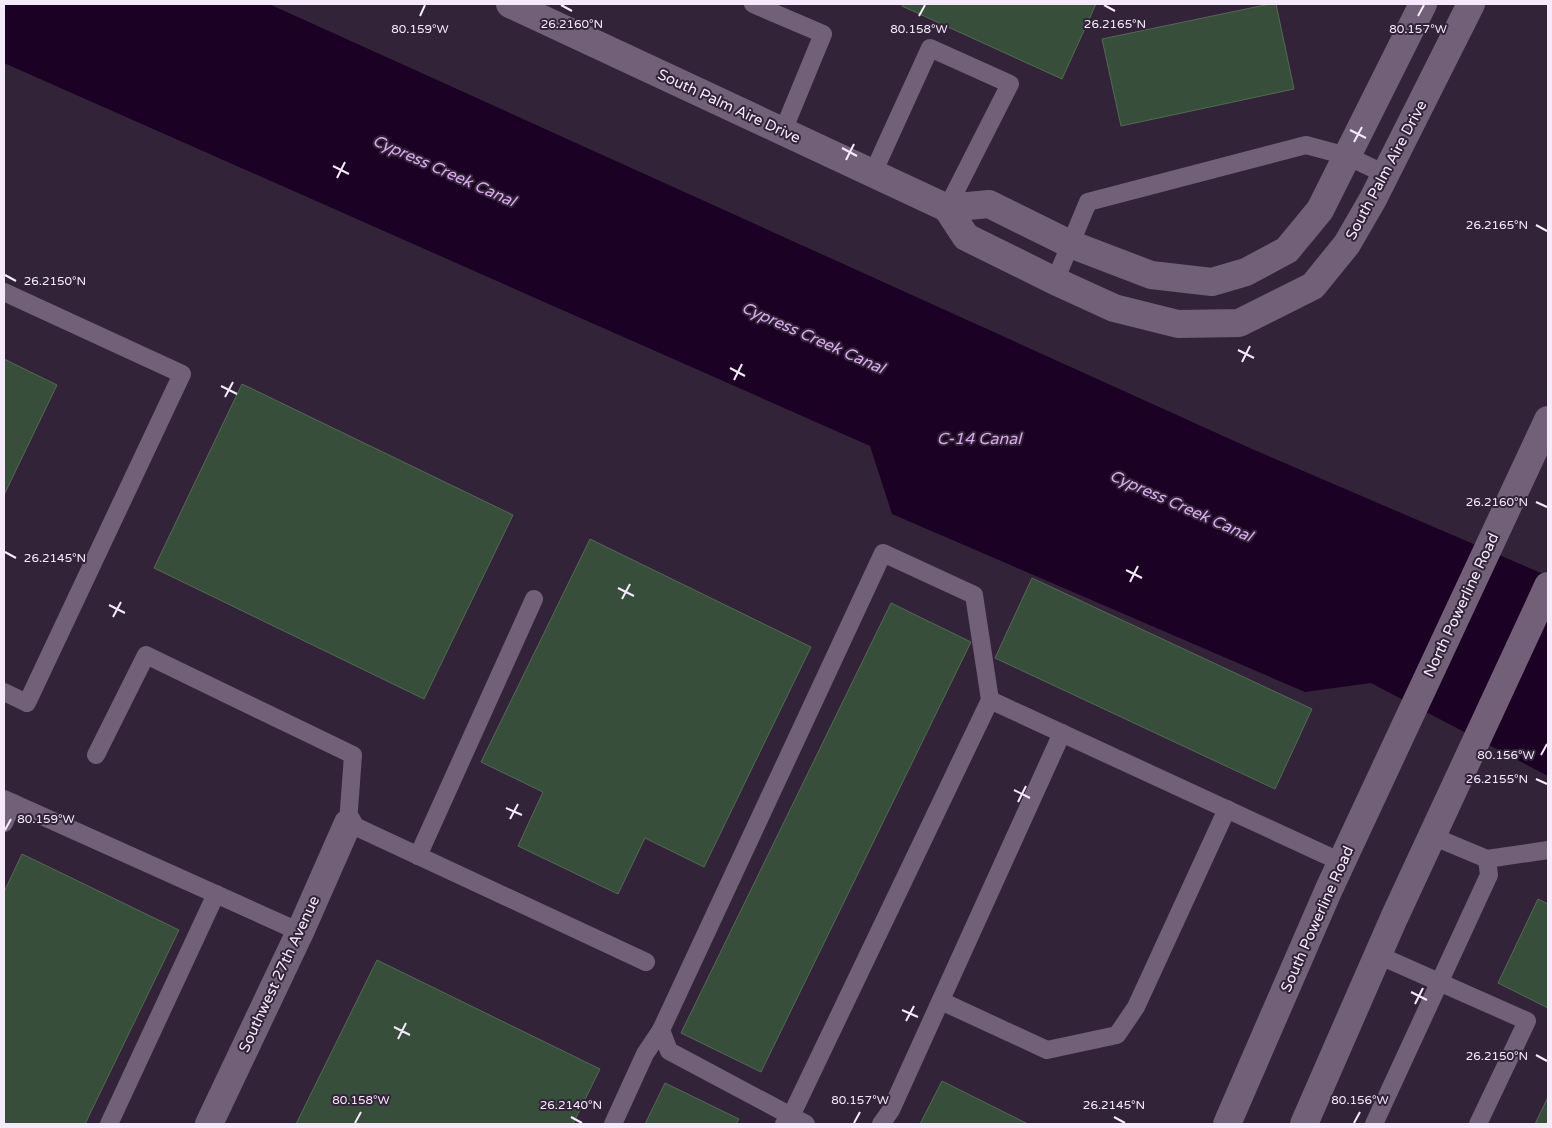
<svg xmlns="http://www.w3.org/2000/svg" width="1552" height="1128" font-family="'Varela Round',sans-serif">
	<rect width="100%" height="100%" fill="#332339"/>
	<path fill="#1b0124" d="M4,4H269L1252,449L1548,576V776L1371,683L1305,692L892,514L870,446L4,63Z"/>
	<g fill="#374e3a" stroke="#526a54">
		<path d="M903,4H1096L1062,79L902,6Z"/>
		<path d="M1270,4H1276L1294,89L1121,126L1102,39Z"/>
		<path d="M4,359L57,385L4,495Z"/>
		<path d="M242,384L513,515L424,699L154,568Z"/>
		<path d="M590,539L811,647L704,867L645,838L618,894L518,846L543,792L481,762Z"/>
		<path d="M1032,578L1312,709L1275,789L995,658Z"/>
		<path d="M891,603L971,642L761,1072L681,1033Z"/>
		<path d="M22,854L179,930L85,1124H4V892Z"/>
		<path d="M1538,899L1548,904V1008L1498,983Z"/>
		<path d="M377,960L600,1069L573,1124H296Z"/>
		<path d="M942,1081L1028,1124H920Z"/>
		<path d="M665,1083L739,1119L736,1124H645Z"/>
		<path d="M1548,1097V1124H1535Z"/>
	</g>
	<g fill="none" stroke-linecap="round" stroke-linejoin="round">
		<g stroke="#726079" stroke-width="18">
			<path d="M753,4L823,34L783,131"/>
			<path d="M873,173L930,48L1010,84L947,208"/>
			<path d="M1055,281L1088,202L1306,145L1347,156L1385,174"/>
			<path d="M4,292L182,374L27,703L4,692"/>
			<path d="M990,700L1341,862"/>
			<path d="M96,755L146,655L353,755L348,823L646,962"/>
			<path d="M4,799L300,932"/>
			<path d="M4,823L13,803"/>
			<path d="M1432,836L1487,859L1548,850"/>
			<path d="M418,856L534,599"/>
			<path d="M1378,955L1527,1021L1478,1124"/>
			<path d="M941,1001L1047,1050L1117,1035L1136,1007L1227,809"/>
			<path d="M109,1124L216,894"/>
			<path d="M613,1124L645,1054L661,1030"/>
			<path d="M784,1124L791,1116L990,700L974,595L883,553L661,1030L669,1051L791,1116L806,1124"/>
			<path d="M881,1124L891,1110L1062,733"/>
			<path d="M1374,1124L1489,875L1487,859"/>
		</g>
		<g stroke="#726079" stroke-width="28">
			<path d="M510,4L947,208L989,204L1070,244L1151,275L1212,282L1246,272L1287,250L1320,210L1423,4"/>
			<path d="M947,208L966,237L1055,281L1114,308L1178,324L1239,323L1313,286L1347,244L1373,199L1471,4"/>
			<path d="M209,1124L300,932L348,823"/>
		</g>
		<g stroke="#726079" stroke-width="28">
			<path d="M1227,1124L1329,889L1548,420"/>
			<path d="M1304,1124L1394,918L1548,586"/>
		</g>
	</g>
	<path fill="none" stroke="#f4eaf9" stroke-width="2" d="M561,5L572,11M1104,5L1115,11M420,16L425,5M919,16L925,5M1418,16L1424,5M1350,130L1366,138M1354,142L1362,127M842,148L857,156M846,160L854,144M333,166L349,174M337,178L345,162M1536,225L1547,231M5,275L16,281M1238,350L1254,358M1242,362L1250,346M730,368L745,376M734,380L742,364M221,386L237,394M225,397L233,382M1536,502L1547,507M5,552L16,558M1126,570L1142,578M1130,582L1138,566M618,588L634,596M622,599L630,584M109,605L125,613M113,617L121,602M1541,755L1547,744M1536,779L1547,784M1014,790L1030,798M1018,802L1026,786M506,808L522,815M510,819L518,804M5,830L11,819M1411,992L1427,1000M1415,1004L1423,988M902,1010L918,1017M906,1021L914,1006M394,1027L410,1035M398,1039L406,1023M1536,1055L1547,1061M571,1117L582,1123M1114,1117L1125,1123M355,1123L361,1112M854,1123L860,1112M1354,1123L1360,1112"/>
	<g text-anchor="middle" dominant-baseline="central" stroke-width="4" stroke-linejoin="round" paint-order="stroke">
		<g font-size="15" fill="#f4eaf9" stroke="#332339">
			<text transform="translate(729 106) rotate(25)">South Palm Aire Drive</text>
			<text transform="translate(1386 170) rotate(-62)">South Palm Aire Drive</text>
			<text transform="translate(1461 605) rotate(-65)">North Powerline Road</text>
			<text transform="translate(1317 919) rotate(-66)">South Powerline Road</text>
			<text transform="translate(279 974) rotate(-65)">Southwest 27th Avenue</text>
		</g>
		<g font-size="16" font-style="italic" fill="#daaaee" stroke="#332339">
			<text transform="translate(444 171) rotate(24)">Cypress Creek Canal</text>
			<text transform="translate(813 338) rotate(24)">Cypress Creek Canal</text>
			<text x="979" y="439">C-14 Canal</text>
			<text transform="translate(1181 506) rotate(24)">Cypress Creek Canal</text>
		</g>
	</g>
	<g font-size="12" text-anchor="middle" fill="#f4eaf9" stroke="#332339" stroke-width="4" stroke-linejoin="round" paint-order="stroke">
		<text x="572" y="28">26.2160°N</text>
		<text x="1115" y="28">26.2165°N</text>
		<text x="420" y="33">80.159°W</text>
		<text x="919" y="33">80.158°W</text>
		<text x="1418" y="33">80.157°W</text>
		<text x="1497" y="229">26.2165°N</text>
		<text x="55" y="285">26.2150°N</text>
		<text x="1497" y="506">26.2160°N</text>
		<text x="55" y="562">26.2145°N</text>
		<text x="1506" y="759">80.156°W</text>
		<text x="1497" y="783">26.2155°N</text>
		<text x="46" y="823">80.159°W</text>
		<text x="1497" y="1060">26.2150°N</text>
		<text x="361" y="1104">80.158°W</text>
		<text x="860" y="1104">80.157°W</text>
		<text x="1360" y="1104">80.156°W</text>
		<text x="571" y="1109">26.2140°N</text>
		<text x="1114" y="1109">26.2145°N</text>
	</g>
	<rect width="1552" height="1128" fill="none" stroke="#f4eaf9" stroke-width="10"/>
</svg>
